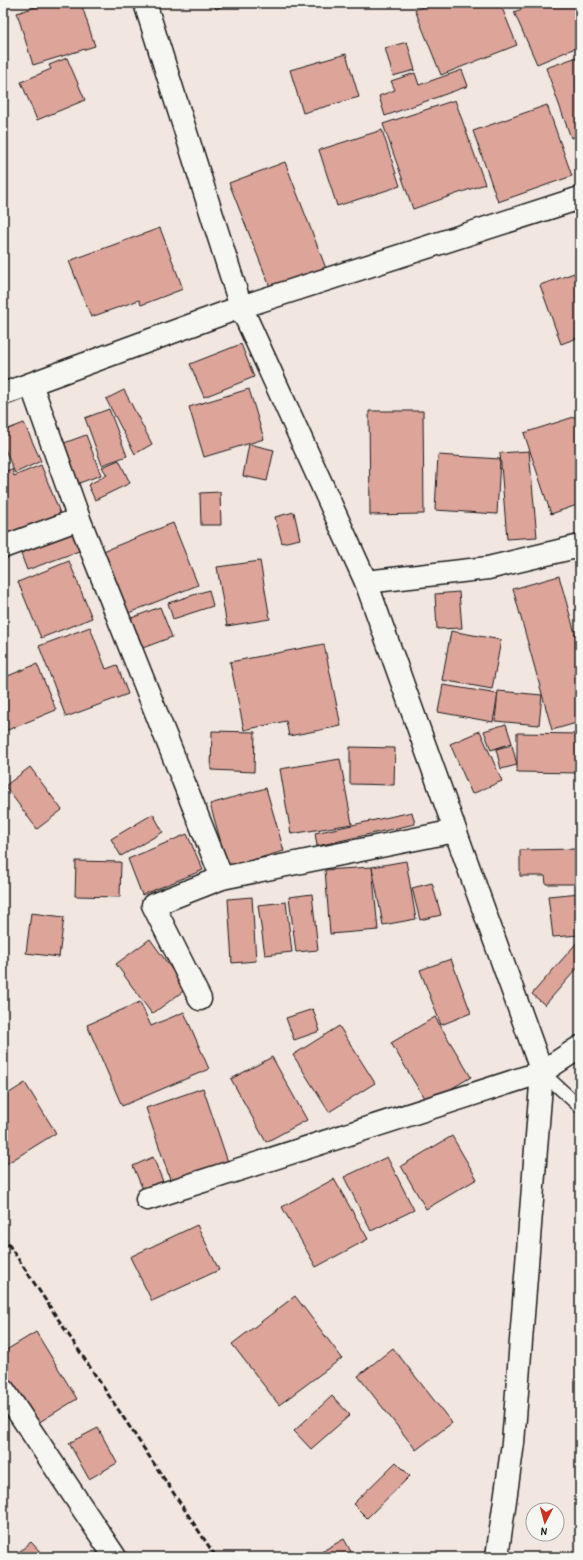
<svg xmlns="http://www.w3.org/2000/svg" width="583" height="1560" font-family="'Patrick Hand',sans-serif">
	<rect width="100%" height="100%" fill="#f1e6e0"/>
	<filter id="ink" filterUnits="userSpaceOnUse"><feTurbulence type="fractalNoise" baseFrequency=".025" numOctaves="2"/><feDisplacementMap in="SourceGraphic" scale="8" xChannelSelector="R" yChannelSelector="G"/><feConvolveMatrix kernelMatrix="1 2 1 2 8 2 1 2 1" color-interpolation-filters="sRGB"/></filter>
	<g filter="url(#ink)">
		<g fill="#dda49a" stroke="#1c1c1c">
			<path d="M48,3H81L95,46L33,65L17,13Z"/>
			<path d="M214,3H230L216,9Z"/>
			<path d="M433,3H500L517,45L441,75L415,10Z"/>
			<path d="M537,3H574L580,17V46L537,64L514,12Z"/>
			<path d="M407,42L415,70L393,76L385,48Z"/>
			<path d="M346,54L359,97L303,113L290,70Z"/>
			<path d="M580,56V135L571,138L546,68Z"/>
			<path d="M67,58L85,100L37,120L21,82L51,69L49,65Z"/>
			<path d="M462,70L468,86L385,116L379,96L395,90L391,81L415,73L419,85Z"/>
			<path d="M455,100L485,184L413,209L383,124Z"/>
			<path d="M547,105L572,176L498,202L473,131Z"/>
			<path d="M382,130L400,186L337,206L319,150Z"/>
			<path d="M285,162L327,271L272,292L229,183Z"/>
			<path d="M160,228L183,289L141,305L139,300L91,317L69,261Z"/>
			<path d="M580,271V337L561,344L540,285Z"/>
			<path d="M241,344L254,377L204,397L190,364Z"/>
			<path d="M249,389L264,439L204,457L189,407Z"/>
			<path d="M124,390L152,444L135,454L106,399Z"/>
			<path d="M109,409L127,456L102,465L85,418Z"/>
			<path d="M369,411H423L424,514L370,515Z"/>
			<path d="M580,415V504L551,514L524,433Z"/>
			<path d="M24,423L41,461L15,473L3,445V431Z"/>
			<path d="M86,435L101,475L71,486L56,446Z"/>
			<path d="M249,444L274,450L267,481L243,476Z"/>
			<path d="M529,451L537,537L507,539L500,453Z"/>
			<path d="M438,455L500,459L497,514L435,510Z"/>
			<path d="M119,460L130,483L95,500L88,485L107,475L102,467Z"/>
			<path d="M41,465L62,518L3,541V472L12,469L14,476Z"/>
			<path d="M220,492L221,525H201L200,493Z"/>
			<path d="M294,512L300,539L282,543L275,517Z"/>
			<path d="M173,523L198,585L126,614L101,552Z"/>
			<path d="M70,527L79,551L27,570L18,546Z"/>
			<path d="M69,561L92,618L41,638L18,582Z"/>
			<path d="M260,561L270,619L227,626L217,567Z"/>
			<path d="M559,576L580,651V722L552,730L513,589Z"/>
			<path d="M209,590L213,606L173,619L168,603Z"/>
			<path d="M459,592L462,628L437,629L435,594Z"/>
			<path d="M160,607L172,637L132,652L121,622Z"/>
			<path d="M90,627L106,669L117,665L128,694L66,717L39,646Z"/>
			<path d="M451,631L501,640L492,689L442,680Z"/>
			<path d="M324,644L341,726L289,736L286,721L244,730L230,662Z"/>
			<path d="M37,664L56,710L3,732V678Z"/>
			<path d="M443,685L498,694L493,722L438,712Z"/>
			<path d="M498,691L542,695L539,725L495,721Z"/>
			<path d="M506,724L512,743L491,750L484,731Z"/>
			<path d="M212,731L255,732L254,772L211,770Z"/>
			<path d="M480,731L502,781L472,794L450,744Z"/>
			<path d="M517,733L580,734V773L517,772Z"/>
			<path d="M512,745L517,765L501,769L496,749Z"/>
			<path d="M350,747L395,748L394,785L350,784Z"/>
			<path d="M340,759L352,824L291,834L280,769Z"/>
			<path d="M30,767L62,810L37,829L5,786Z"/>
			<path d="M266,788L284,851L228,867L210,804Z"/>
			<path d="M412,812L415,824L317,846L315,833Z"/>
			<path d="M153,814L163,832L121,856L111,839Z"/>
			<path d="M187,834L203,870L142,895L128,859Z"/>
			<path d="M580,849V884H546L545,876H520V850Z"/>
			<path d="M76,861L121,862L120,897L75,896Z"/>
			<path d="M406,861L416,919L383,925L372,867Z"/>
			<path d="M372,867L378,930L330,934L325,870Z"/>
			<path d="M432,883L441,915L420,920L412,888Z"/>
			<path d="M580,893V935L553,937L548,896Z"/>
			<path d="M312,894L318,950L296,952L289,897Z"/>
			<path d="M252,897L256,961L232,963L228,899Z"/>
			<path d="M286,902L292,952L265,955L258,905Z"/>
			<path d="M31,913L64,917L59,957L26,953Z"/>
			<path d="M150,939L186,989L152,1014L116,964Z"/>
			<path d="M580,939V965L545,1005L532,994Z"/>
			<path d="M451,959L471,1013L441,1025L420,970Z"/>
			<path d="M140,1002L151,1026L184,1012L209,1069L122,1106L87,1025Z"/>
			<path d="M313,1009L320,1031L294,1040L286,1018Z"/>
			<path d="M435,1017L471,1077L427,1103L391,1043Z"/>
			<path d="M339,1026L375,1083L329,1112L293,1055Z"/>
			<path d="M272,1057L307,1120L266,1142L231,1079Z"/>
			<path d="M25,1083L56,1133L6,1164L3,1160V1097Z"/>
			<path d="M203,1088L229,1165L172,1185L146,1108Z"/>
			<path d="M452,1136L477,1179L426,1209L401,1166Z"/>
			<path d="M153,1157L164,1184L144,1192L133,1166Z"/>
			<path d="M387,1157L414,1210L371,1231L344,1177Z"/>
			<path d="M334,1179L368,1239L316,1267L282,1207Z"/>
			<path d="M197,1225L219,1270L152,1301L130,1257Z"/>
			<path d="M295,1296L342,1358L279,1405L232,1344Z"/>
			<path d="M36,1332L77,1399L33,1426L3,1376V1352Z"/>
			<path d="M393,1348L452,1423L416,1450L358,1376Z"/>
			<path d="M332,1396L350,1415L311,1449L294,1431Z"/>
			<path d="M98,1428L117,1463L89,1479L69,1443Z"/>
			<path d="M396,1462L410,1476L367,1518L353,1504Z"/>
			<path d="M344,1539L354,1557H312Z"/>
			<path d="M31,1542L45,1557H13Z"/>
		</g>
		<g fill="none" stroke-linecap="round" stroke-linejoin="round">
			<defs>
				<path id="lane" d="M542,1072L580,1107"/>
				<g id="street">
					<path d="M31,384L79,519L222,878"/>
					<path d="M3,394L241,307L580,198"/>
					<path d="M3,547L79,519"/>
					<path d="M366,582L488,568L580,546"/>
					<path d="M200,999L153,905L222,878L455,831"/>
					<path d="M147,1199L542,1072"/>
					<path d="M3,1389L115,1557"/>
				</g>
				<g id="secondary">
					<path d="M145,3L241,307L366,582L542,1072"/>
					<path d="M497,1557L513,1443L542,1072L580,1047"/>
				</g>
			</defs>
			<use href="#lane" stroke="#1c1c1c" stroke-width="15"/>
			<use href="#street" stroke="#1c1c1c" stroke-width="25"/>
			<use href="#secondary" stroke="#1c1c1c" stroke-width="25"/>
			<use href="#lane" stroke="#f6f6f2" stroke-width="12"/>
			<use href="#street" stroke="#f6f6f2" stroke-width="22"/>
			<use href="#secondary" stroke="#f6f6f2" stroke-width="22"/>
			<path stroke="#1c1c1c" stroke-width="3" stroke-dasharray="6 3" stroke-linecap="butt" d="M3,1236L216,1557"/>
		</g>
	</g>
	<rect width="583" height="1560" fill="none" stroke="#f6f6f2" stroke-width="16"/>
	<rect x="8" y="8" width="567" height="1544" fill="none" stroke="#1c1c1c" stroke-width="1.5" filter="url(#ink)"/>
	<g transform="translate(545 1522) rotate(186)"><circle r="19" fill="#f6f6f2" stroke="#9f9f9c"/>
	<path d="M0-3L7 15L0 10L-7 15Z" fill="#c8321e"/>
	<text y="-6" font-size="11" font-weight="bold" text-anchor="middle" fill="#1c1c1c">N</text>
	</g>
</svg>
